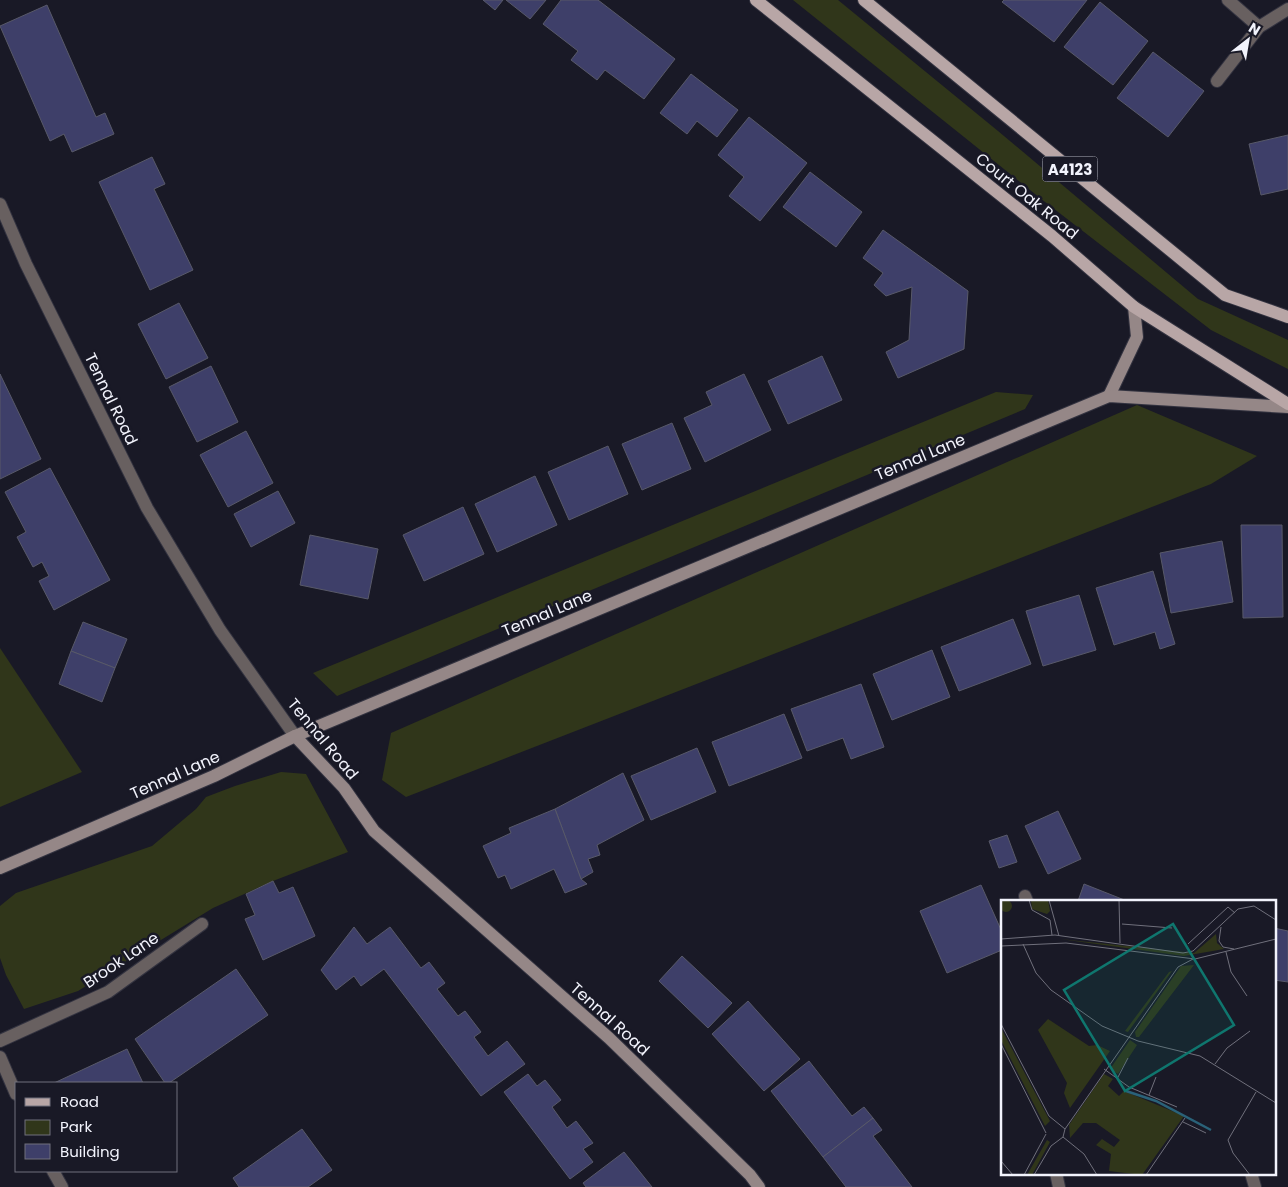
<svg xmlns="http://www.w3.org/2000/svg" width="1288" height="1187" font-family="Poppins,sans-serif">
	<rect width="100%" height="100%" fill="#191926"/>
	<g fill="#30361a">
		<path d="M793,0H838L998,131L1198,299L1288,340V369L1211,330L1040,198Z"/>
		<path d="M996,392L1033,395L1025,409L337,696L313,673Z"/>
		<path d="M1137,405L1257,456L1211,484L406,797L382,780L391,733Z"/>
		<path d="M0,648L82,772L0,807Z"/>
		<path d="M281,772L306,774L348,852L273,881L213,908L78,991L24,1009L6,975L0,958V906L16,893L152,846L196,809L206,797L235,786Z"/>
	</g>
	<g fill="#3e3f69" stroke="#585969">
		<path d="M483,0H503L495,10Z"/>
		<path d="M506,0H546L530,19Z"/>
		<path d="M561,0H598L675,59L644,99L605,70L597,80L571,60L578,51L543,24Z"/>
		<path d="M1004,0H1087L1054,42L1002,2Z"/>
		<path d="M1100,2L1148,41L1113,85L1064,47Z"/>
		<path d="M47,5L96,117L105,113L114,134L72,152L64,134L50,141L0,26Z"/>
		<path d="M1153,52L1204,91L1168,137L1117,98Z"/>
		<path d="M691,74L738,110L717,137L697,121L687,134L660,113Z"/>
		<path d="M749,117L807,163L760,221L729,196L744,177L718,155Z"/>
		<path d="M1288,135V189L1261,195L1249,144Z"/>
		<path d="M152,157L165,184L154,189L193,270L150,290L99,182Z"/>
		<path d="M810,172L862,212L836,247L783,207Z"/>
		<path d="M883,230L968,291L964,349L898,378L886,352L909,340L912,287L886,296L874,285L883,273L863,258Z"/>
		<path d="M179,303L208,358L166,379L138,324Z"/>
		<path d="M822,356L842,400L788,424L768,381Z"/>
		<path d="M211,366L238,422L197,442L169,387Z"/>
		<path d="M0,374L41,459L0,479Z"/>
		<path d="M744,374L771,430L705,462L684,418L712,405L706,392Z"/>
		<path d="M672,423L691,469L642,490L622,444Z"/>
		<path d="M246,431L273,483L228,507L200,455Z"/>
		<path d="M608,446L628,494L569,520L548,472Z"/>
		<path d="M50,468L110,580L54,610L39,581L49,576L42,562L33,567L17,537L26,532L5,492Z"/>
		<path d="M535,476L557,525L497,552L475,504Z"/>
		<path d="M278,491L295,523L251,547L234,514Z"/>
		<path d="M463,507L484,554L424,581L403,535Z"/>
		<path d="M1241,525H1282L1283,617L1243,618Z"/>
		<path d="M310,535L378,549L368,599L300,585Z"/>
		<path d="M1222,541L1233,602L1171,613L1160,553Z"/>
		<path d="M1153,571L1175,644L1160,649L1155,632L1114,645L1096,588Z"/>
		<path d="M1079,595L1096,650L1043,666L1026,611Z"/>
		<path d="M1013,619L1031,664L959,691L941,647Z"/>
		<path d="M83,622L127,639L115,668L71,651Z"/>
		<path d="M932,650L950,697L892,720L873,674Z"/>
		<path d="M71,651L115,668L102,702L59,684Z"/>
		<path d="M861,684L884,747L851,759L843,738L807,751L791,709Z"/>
		<path d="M784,714L802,758L729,786L712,742Z"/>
		<path d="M697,748L716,792L651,820L631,776Z"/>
		<path d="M623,773L644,820L597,845L600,855L588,859L593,872L581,879L555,809Z"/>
		<path d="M555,809L581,879L587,884L565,893L554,869L511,889L505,875L498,878L483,846L511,833L509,828Z"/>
		<path d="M1058,811L1081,859L1048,874L1025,826Z"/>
		<path d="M1007,835L1017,862L999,868L989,841Z"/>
		<path d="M273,881L279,893L293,887L315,936L263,960L245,919L255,915L246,894Z"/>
		<path d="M1084,884L1127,901H1078Z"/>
		<path d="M981,885L1002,932V950L947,973L920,911Z"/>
		<path d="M354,927L367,944L390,927L421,968L429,962L445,983L437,989L458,1016L465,1011L481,1032L474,1037L488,1056L507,1041L525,1064L481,1096L384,969L361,986L354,976L336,990L321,970Z"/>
		<path d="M1274,928L1288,931V982L1274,980Z"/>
		<path d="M682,956L732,1003L708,1028L659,981Z"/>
		<path d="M236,969L268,1015L169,1083H165L135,1039Z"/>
		<path d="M748,1001L800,1059L764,1091L712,1034Z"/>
		<path d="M127,1049L143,1083H54Z"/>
		<path d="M809,1061L852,1116L864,1107L873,1118L823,1157L771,1091Z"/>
		<path d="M528,1074L537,1086L545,1080L561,1100L552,1107L567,1128L576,1121L593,1143L583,1149L593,1162L570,1179L504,1092Z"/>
		<path d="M873,1118L882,1130L873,1136L912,1187H846L823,1157Z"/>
		<path d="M302,1129L332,1170L308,1187H239L233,1178Z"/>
		<path d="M624,1152L652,1187H586L583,1183Z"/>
	</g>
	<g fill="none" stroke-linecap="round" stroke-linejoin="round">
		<defs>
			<g id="lane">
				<path d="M1025,896L1027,901"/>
				<path d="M1056,1173L1059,1187"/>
				<path d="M1251,1173L1255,1187"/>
			</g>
			<g id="street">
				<path d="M1228,0L1259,27"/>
				<path d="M1217,81L1259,27L1288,9"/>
				<path d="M0,204L26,264L147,508L220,630L295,736"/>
				<path d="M0,1041L108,992L202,924"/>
				<path d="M0,1057L16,1094"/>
				<path d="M53,1171L62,1187"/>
			</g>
			<g id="secondary">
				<path d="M1109,396L1137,337L1134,307"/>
				<path d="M295,736L344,788L374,831L609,1038L750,1175L759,1187"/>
				<path d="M0,868L214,776L295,736L1109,396L1288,407"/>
			</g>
			<g id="primary">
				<path d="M756,0L1052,236L1134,307L1288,404"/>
				<path d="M864,0L1225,295L1288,317"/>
			</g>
		</defs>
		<use href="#lane" stroke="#333340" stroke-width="14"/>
		<use href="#street" stroke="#333340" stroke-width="14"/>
		<use href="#secondary" stroke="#333340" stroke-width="14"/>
		<use href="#primary" stroke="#333340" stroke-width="14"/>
		<use href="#lane" stroke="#686060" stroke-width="12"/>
		<use href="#street" stroke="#686060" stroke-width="12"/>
		<use href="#secondary" stroke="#958787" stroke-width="12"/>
		<use href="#primary" stroke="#b8a6a6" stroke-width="12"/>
	</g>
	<g text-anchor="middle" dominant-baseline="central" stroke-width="5" stroke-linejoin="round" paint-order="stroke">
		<rect fill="#191926" stroke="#b1b2bc" stroke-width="1" x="1042.5" y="156.5" width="55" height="25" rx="4"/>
		<g font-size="15" font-weight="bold" fill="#f2f3fc">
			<text x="1070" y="169">A4123</text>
		</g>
		<g font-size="16" fill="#f2f3fc" stroke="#191926">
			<text transform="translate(1027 196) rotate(39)">Court Oak Road</text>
			<text transform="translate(111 399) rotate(64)">Tennal Road</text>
			<text transform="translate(920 457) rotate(-23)">Tennal Lane</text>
			<text transform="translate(547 613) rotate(-23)">Tennal Lane</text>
			<text transform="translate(323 739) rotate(50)">Tennal Road</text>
			<text transform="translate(175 775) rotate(-24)">Tennal Lane</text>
			<text transform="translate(121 960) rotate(-34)">Brook Lane</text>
			<text transform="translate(610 1019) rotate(42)">Tennal Road</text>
		</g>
	</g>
	<g transform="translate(1001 900)">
		<rect width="275" height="275" fill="#191926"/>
		<path d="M-1 6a6 6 0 1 1 12 0a6 6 0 1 1-12 0ZM30,0H47L49,11L46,14L31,9ZM215,34L216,43L223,49L183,56L59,39L193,53ZM193,65L138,137H135L134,132L180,66ZM171,71L127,132L124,131L168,72ZM47,119L88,146L96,145L109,151L69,208L63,193L66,183L37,130ZM0,128L49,221L44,226L0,140ZM129,140L136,145L117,174L109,169ZM103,174L112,179L107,186L118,196L123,191L183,216L141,275L108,271L110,254L95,245L101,239L113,247L119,240L95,223H82L69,238L68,225ZM46,240L49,242L31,275H26Z" fill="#30361a"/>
		<path fill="none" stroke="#2a6279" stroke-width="2.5" d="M125,191L155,201L210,230"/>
		<path fill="none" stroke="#70707c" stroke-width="1" d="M28,0L31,10L49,20L51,35M48,0L58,36M118,0L119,43M121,24L171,28M220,27L218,41L222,47L233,49M0,39L54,35L182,53L192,51L237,9L253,6L275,20M22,44L35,73L50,90L101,126L137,141L199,156L275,203M187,44L227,7L234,13M0,46L65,43L194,59L275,39M225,52L230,72L246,96M0,124L48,216L64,229L62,237L50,246L33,275M0,144L45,233M214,164L226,148L249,131M103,169L128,187L176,207M116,179L127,158M148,195L155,177M182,222L205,233M64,229L177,67L192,59M62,237L83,254L96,275M0,261L12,275M23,275L45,234M145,275L184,218M249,275L232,253L227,240L255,192"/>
		<path fill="#0f766e" fill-opacity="0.15" stroke="#0f766e" stroke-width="2.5" d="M172,24L233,125L124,191L63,90Z"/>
		<rect width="275" height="275" fill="none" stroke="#f2f3fc" stroke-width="2.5"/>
	</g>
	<rect x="15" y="1082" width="162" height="90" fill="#191926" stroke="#70707c"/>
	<rect x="25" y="1098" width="25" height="8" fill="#b8a6a6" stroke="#70707c"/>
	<text x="60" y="1107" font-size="15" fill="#f2f3fc">Road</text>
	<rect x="25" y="1120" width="25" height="15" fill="#30361a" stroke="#70707c"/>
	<text x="60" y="1132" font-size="15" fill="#f2f3fc">Park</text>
	<rect x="25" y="1144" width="25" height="15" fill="#3e3f69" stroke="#70707c"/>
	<text x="60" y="1157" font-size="15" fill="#f2f3fc">Building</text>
	<g transform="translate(1248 40) rotate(31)" stroke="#191926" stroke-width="4" paint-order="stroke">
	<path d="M0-4L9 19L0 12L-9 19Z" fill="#f2f3fc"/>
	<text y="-8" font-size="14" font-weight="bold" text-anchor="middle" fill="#f2f3fc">N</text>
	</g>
</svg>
